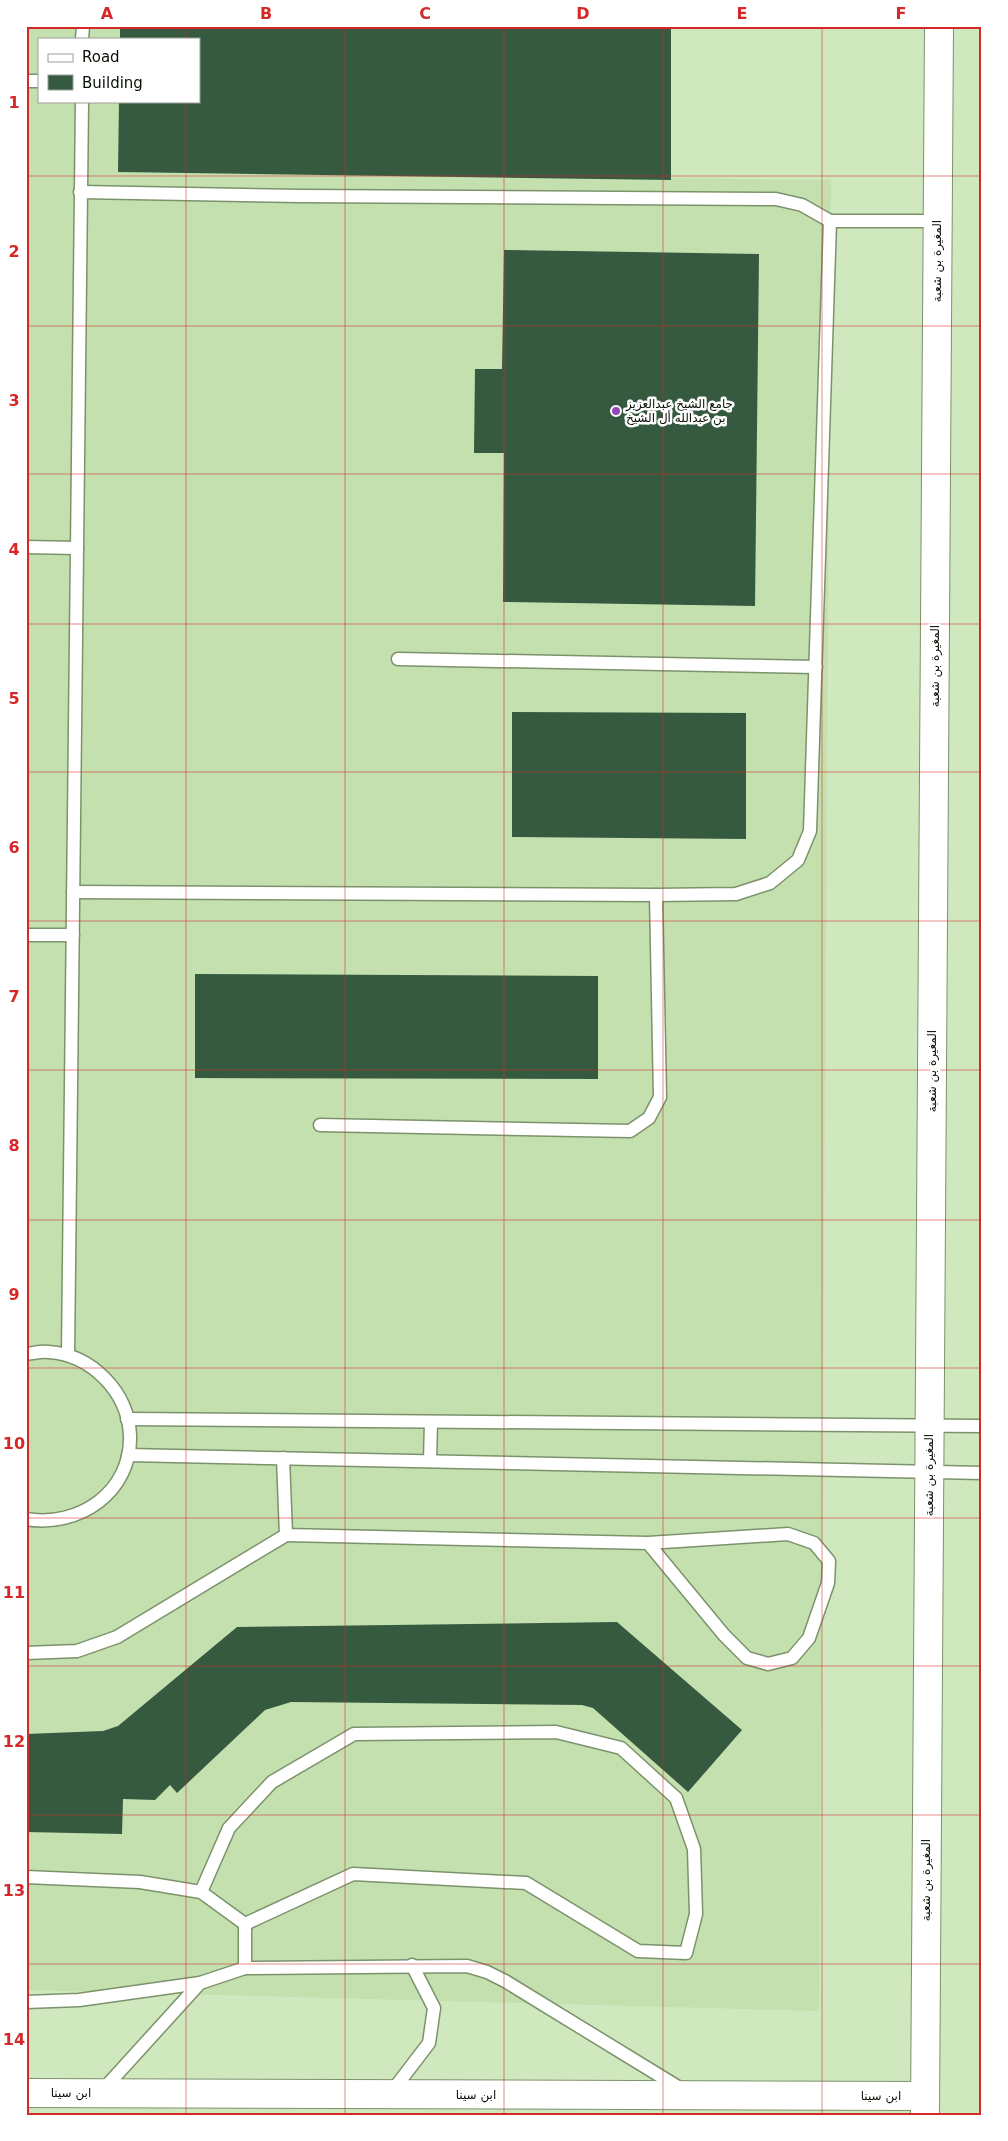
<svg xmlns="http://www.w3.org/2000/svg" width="1008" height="2141" font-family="'DejaVu Sans','Noto Naskh Arabic',sans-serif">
	<rect width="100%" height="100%" fill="#d0e8be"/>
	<path fill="#c4e0af" d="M26,26H120V39H39V101H119V172L831,180L819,2011L26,1990Z"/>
	<g fill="#355a3f">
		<path d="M120,26H671V180L118,172L119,101H199V39H120Z"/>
		<path d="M504,250L759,254L755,606L503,602L504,453H474L475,369H502Z"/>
		<path d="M512,712L746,713V839L512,837Z"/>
		<path d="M195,974L598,976V1079L195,1078Z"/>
		<path d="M617,1622L742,1730L688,1792L593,1708L582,1705L291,1702L265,1710L177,1793L170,1785L155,1800L123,1799L122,1834L26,1832V1734L103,1731L118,1726L237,1627Z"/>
	</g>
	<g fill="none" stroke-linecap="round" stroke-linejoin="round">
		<defs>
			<g id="lane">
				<path d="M82,39L83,26"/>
				<path d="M26,81H39"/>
				<path d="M80,192L301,196L776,199L802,205L830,221"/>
				<path d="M26,547L77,548"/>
				<path d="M398,659L816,667"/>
				<path d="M73,892L656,895L736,894L770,883L798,860L810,831L830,221H937"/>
				<path d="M26,935H73"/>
				<path d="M320,1125L630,1131L649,1118L660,1097L656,895"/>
				<path d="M26,1354C34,1353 42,1351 49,1352C92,1355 128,1392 130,1435C132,1492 79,1528 26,1519"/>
				<path d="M68,1355L82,101"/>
				<path d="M127,1419L982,1426"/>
				<path d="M128,1455L982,1473"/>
				<path d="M283,1458L286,1535L648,1543L788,1534L814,1543L829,1561L828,1583L809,1638L792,1658L768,1664L747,1658L724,1635L648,1543"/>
				<path d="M430,1461L431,1422"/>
				<path d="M26,1653L77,1651L117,1637L286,1535"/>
				<path d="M26,1877L140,1882L201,1892L245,1924V1968"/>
				<path d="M201,1892L229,1828L272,1782L354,1734L556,1732L621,1748L676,1798L694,1849L696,1914L686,1953L638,1951L526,1883L353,1874L245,1924"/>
				<path d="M26,2002L79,2000L200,1983L245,1968L467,1966L487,1972L505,1981L683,2090"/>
				<path d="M101,2092L200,1983"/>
				<path d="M390,2094L429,2043L434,2008L412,1965"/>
			</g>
			<g id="secondary">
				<path d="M26,2093L925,2096"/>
				<path d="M925,2115L939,26"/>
			</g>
		</defs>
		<use href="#lane" stroke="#7c926b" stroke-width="15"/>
		<use href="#secondary" stroke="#7c926b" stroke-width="30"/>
		<use href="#lane" stroke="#fff" stroke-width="12"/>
		<use href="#secondary" stroke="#fff" stroke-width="28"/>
	</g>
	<path fill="none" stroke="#d62828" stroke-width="1" stroke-opacity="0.55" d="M186,26V39M345,26V2115M504,26V2115M663,26V2115M822,26V2115M186,101V2115M26,176H982M26,326H982M26,474H982M26,624H982M26,772H982M26,921H982M26,1070H982M26,1220H982M26,1368H982M26,1518H982M26,1666H982M26,1815H982M26,1964H982"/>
	<circle fill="#9248ba" stroke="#fff" stroke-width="2" cx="616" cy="411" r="5"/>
	<g text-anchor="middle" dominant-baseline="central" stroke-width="5" stroke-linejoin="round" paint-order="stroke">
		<g font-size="12" fill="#070f03" stroke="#fff">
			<text transform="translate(937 261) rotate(-90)">المغيرة بن شعبة</text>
			<text transform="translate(935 666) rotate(-90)">المغيرة بن شعبة</text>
			<text transform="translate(932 1071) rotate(-90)">المغيرة بن شعبة</text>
			<text transform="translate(929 1475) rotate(-90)">المغيرة بن شعبة</text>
			<text transform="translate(926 1880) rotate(-90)">المغيرة بن شعبة</text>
			<text x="71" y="2093">ابن سينا</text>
			<text x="476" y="2095">ابن سينا</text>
			<text x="881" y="2096">ابن سينا</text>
		</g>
		<g font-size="12" fill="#070f03" stroke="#fff" text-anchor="start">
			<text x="626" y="404">جامع الشيخ عبدالعزيز<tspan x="626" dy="14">بن عبدالله أل الشيخ</tspan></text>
		</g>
	</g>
	<rect width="1008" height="2141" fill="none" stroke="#ffffff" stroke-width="55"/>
	<rect x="38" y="38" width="162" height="65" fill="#ffffff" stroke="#9c9f9a"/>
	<rect x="48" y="54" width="25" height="8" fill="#ffffff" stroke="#9c9f9a"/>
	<text x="82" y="62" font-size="15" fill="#070f03">Road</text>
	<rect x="48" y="75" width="25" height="15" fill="#355a3f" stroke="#9c9f9a"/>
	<text x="82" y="88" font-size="15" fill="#070f03">Building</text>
	<rect x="28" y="28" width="952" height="2086" fill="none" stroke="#d62828" stroke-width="2"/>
	<g font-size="16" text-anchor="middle" font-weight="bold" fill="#d62828">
		<text x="107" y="19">A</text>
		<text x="266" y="19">B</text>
		<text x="425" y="19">C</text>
		<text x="583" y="19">D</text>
		<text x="742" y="19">E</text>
		<text x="901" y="19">F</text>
		<text x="14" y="108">1</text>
		<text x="14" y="257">2</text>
		<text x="14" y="406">3</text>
		<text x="14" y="555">4</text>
		<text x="14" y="704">5</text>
		<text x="14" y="853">6</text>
		<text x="14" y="1002">7</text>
		<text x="14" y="1151">8</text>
		<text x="14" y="1300">9</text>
		<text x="14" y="1449">10</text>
		<text x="14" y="1598">11</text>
		<text x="14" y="1747">12</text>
		<text x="14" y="1896">13</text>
		<text x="14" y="2045">14</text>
	</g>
</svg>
